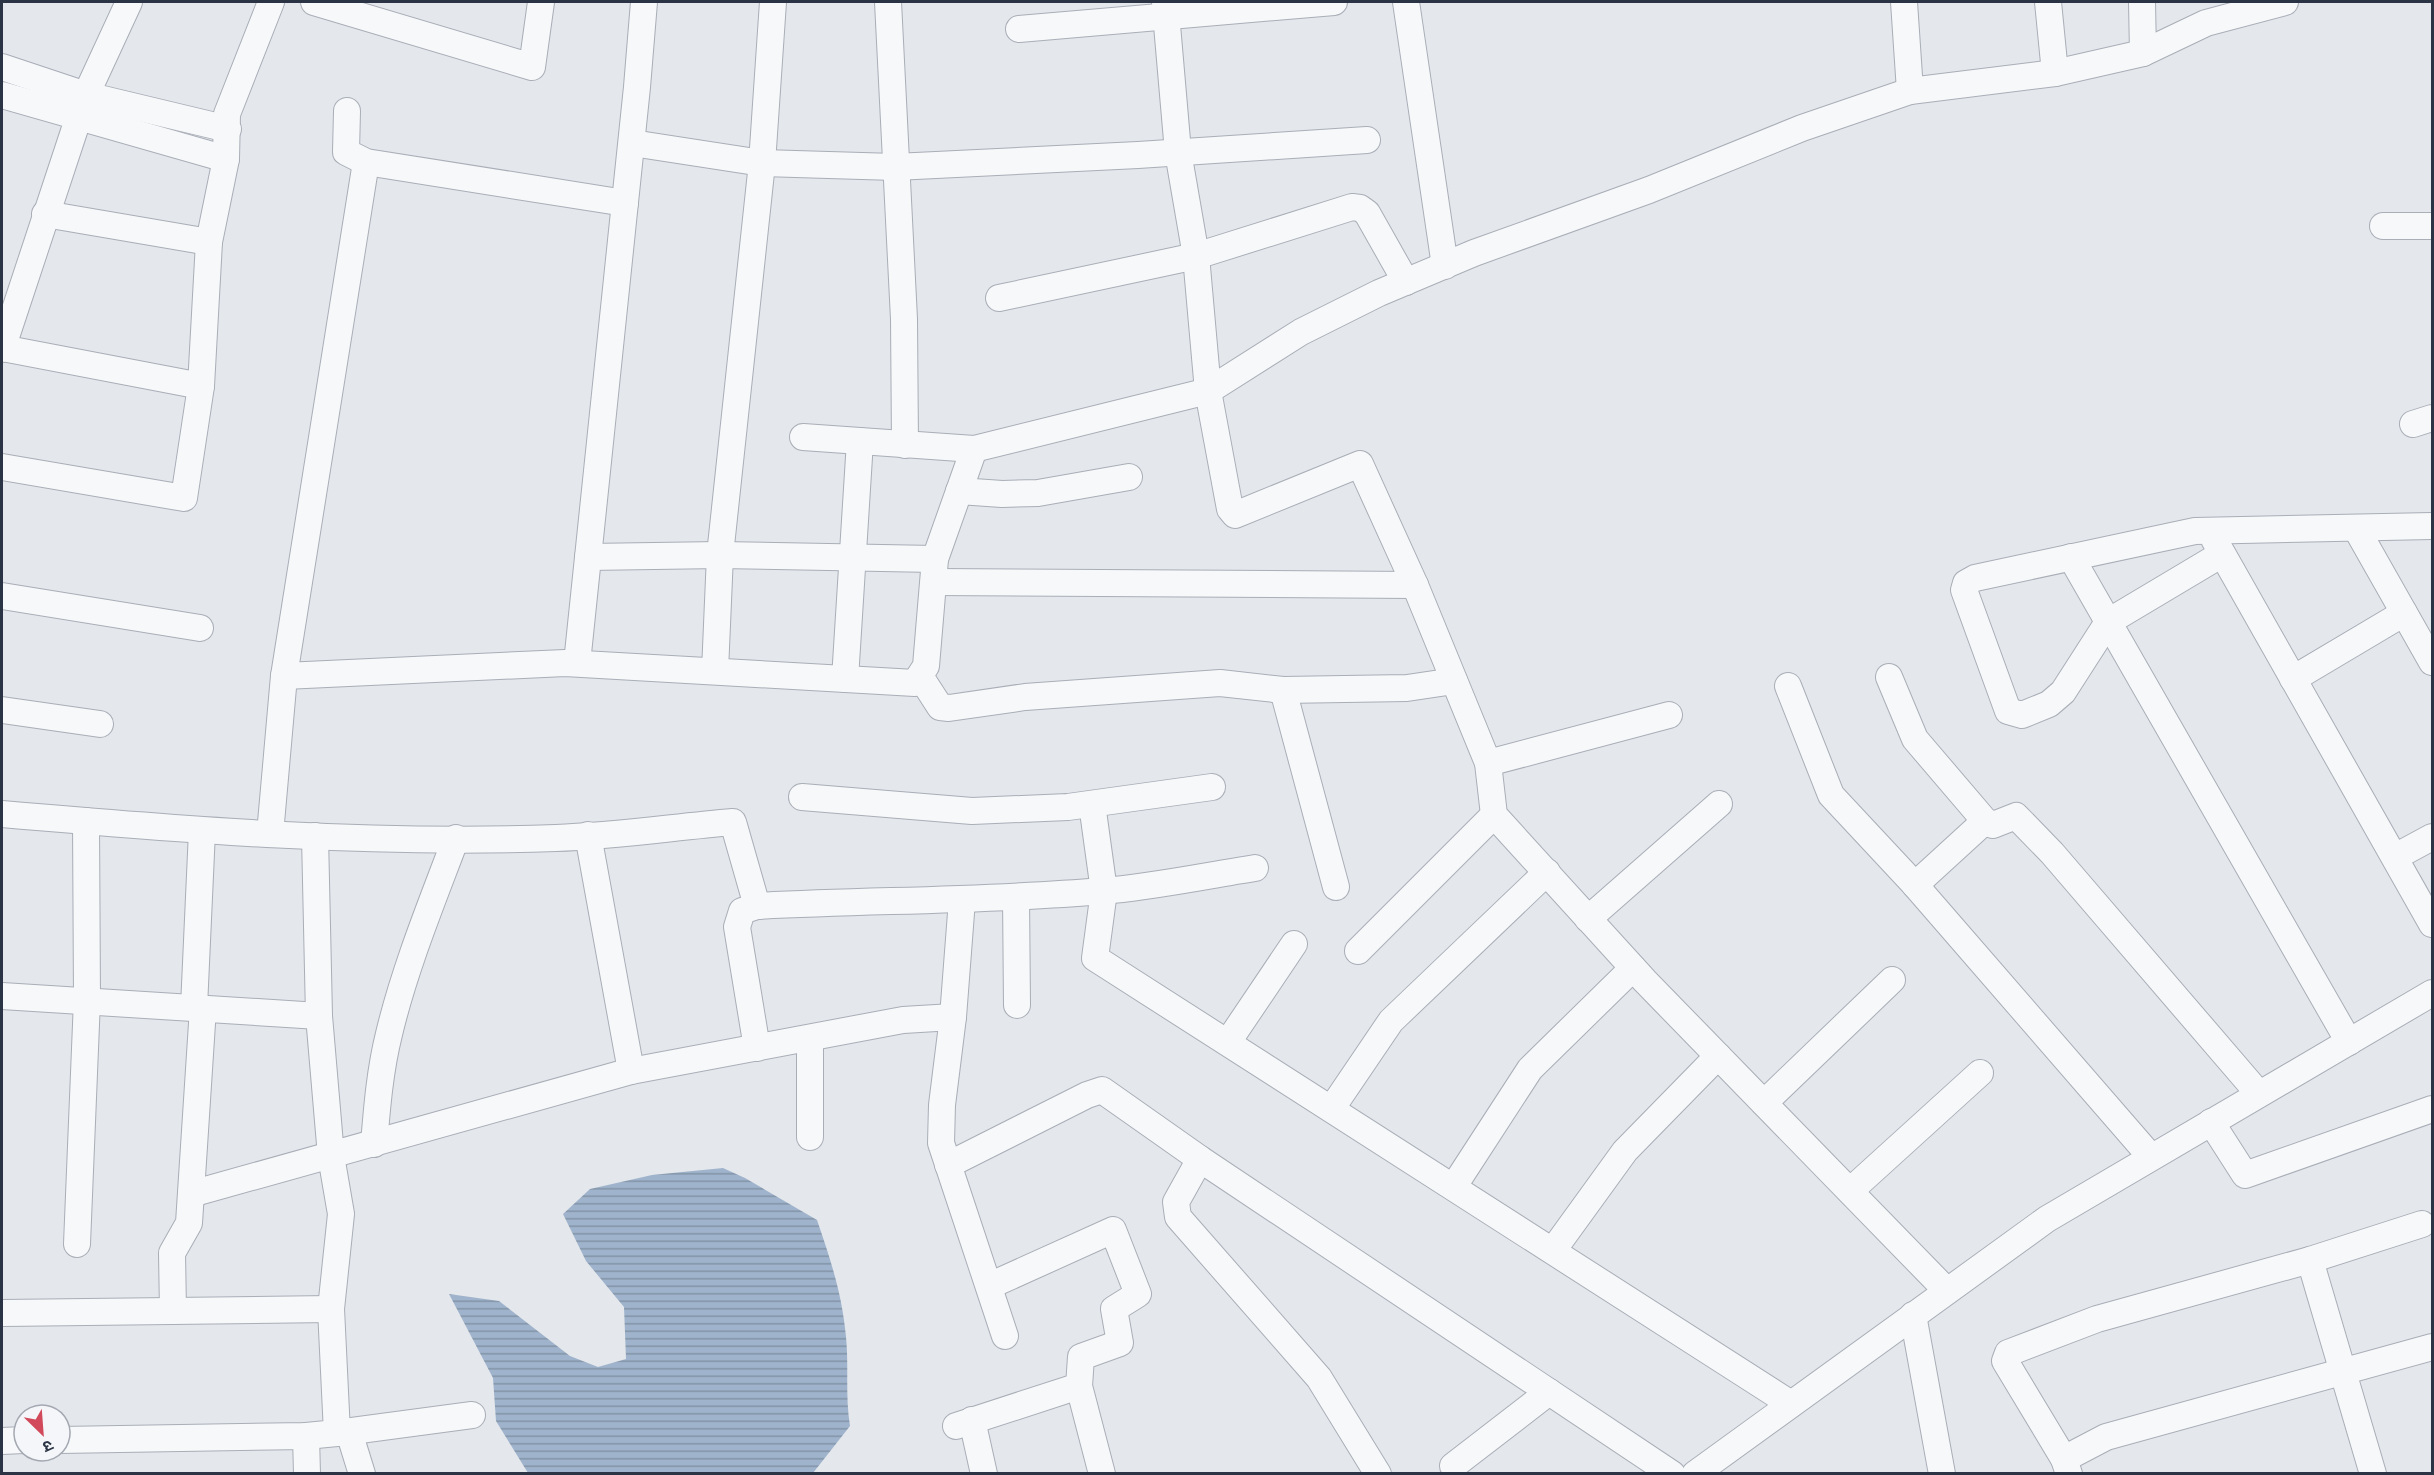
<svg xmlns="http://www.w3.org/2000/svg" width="2434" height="1475" font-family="'PT Sans Narrow','Noto Sans Devanagari',sans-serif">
	<defs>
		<pattern id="water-rules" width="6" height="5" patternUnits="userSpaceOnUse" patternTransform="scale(1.5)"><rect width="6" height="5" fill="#9fb4cc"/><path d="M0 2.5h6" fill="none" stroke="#8293a7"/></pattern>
	</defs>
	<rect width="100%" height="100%" fill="#e4e7ec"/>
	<path fill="url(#water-rules)" d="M723,1168L745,1178L817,1220C831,1261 842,1294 846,1337C849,1367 845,1396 850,1426L813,1473H528L496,1421L493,1378L449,1294L499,1301L570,1356L598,1367L626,1359L624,1307L586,1261L563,1214L590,1189L652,1175Z"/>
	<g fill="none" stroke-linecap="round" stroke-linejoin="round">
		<defs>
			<g id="minor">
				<path d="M314,2L532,67L541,2"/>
				<path d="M888,2L904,319L905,445"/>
				<path d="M1165,2L1178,152L1196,256L1208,391L1230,509L1235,515L1360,464L1415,585L1488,763L1494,815L1645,981L1947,1291"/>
				<path d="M1406,2L1445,266"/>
				<path d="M1904,2L1910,91"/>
				<path d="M2048,2L2055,73"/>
				<path d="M2142,2L2143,53"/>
				<path d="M1019,29L1334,2"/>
				<path d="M2,67L86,95L228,129"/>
				<path d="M2,95L226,159"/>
				<path d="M347,111L346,152L366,162L625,203"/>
				<path d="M632,143L762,163L895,167L1138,155L1367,140"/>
				<path d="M45,214L209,242"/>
				<path d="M2383,226H2432"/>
				<path d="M999,298L1196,256L1352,207L1360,208L1367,213L1406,282"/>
				<path d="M2,348L201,386"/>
				<path d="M2,349L86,95L129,2"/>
				<path d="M2413,424L2432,418"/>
				<path d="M803,437L974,449"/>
				<path d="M2,467L184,498L201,386L209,242L226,159L227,114L271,2"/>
				<path d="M959,491L1002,494L1038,493L1129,477"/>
				<path d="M2356,528L2432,662"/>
				<path d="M2214,539L2432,924"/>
				<path d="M2222,554L2108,622L2063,692L2049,704L2022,715L2008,711L1964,590L1966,583L1975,578L2195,531L2432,526"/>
				<path d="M588,557L720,555L935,559"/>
				<path d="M2071,557L2349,1042"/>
				<path d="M934,582L1415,585"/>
				<path d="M2,596L200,628"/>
				<path d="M577,663L637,87L644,2"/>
				<path d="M715,671L720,555L762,163L773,2"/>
				<path d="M284,676L565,663L915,683L926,666L935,559L974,449L1208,391L1301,332L1379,293L1474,253L1649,190L1802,128L1910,91L2055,73L2143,53L2206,23L2285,2"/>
				<path d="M920,676L940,707L949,708L1025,697L1220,683L1283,690L1407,688L1454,681"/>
				<path d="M1889,677L1915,739L1985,821L1993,825L2016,816L2052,853L2259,1094"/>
				<path d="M845,679L860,441"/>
				<path d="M2293,679L2404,613"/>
				<path d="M1788,686L1831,795L1915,885L2151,1157"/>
				<path d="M1283,690L1336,887"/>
				<path d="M2,710L100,724"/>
				<path d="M1488,763L1669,715"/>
				<path d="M802,797L972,811L1068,807L1212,787"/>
				<path d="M1092,804L1104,891L1095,958L1791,1404"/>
				<path d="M2,814C186,830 371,845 556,838C615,836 674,827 733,822L757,906"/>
				<path d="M270,834L284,676L366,162"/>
				<path d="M588,835L631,1071"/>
				<path d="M2395,857L2432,837"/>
				<path d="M1915,885L1985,821"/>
				<path d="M1016,897L1017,1005"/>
				<path d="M962,900L953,1017L942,1105L941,1143L1005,1336"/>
				<path d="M1588,919L1719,804"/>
				<path d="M1358,951L1494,815"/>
				<path d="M2,996L319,1016"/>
				<path d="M194,1007L202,831"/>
				<path d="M1228,1042L1294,944"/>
				<path d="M757,1048L737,927L742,911L757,906C872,900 987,901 1102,891C1153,887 1204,876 1255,868"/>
				<path d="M1764,1103L1892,980"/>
				<path d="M1332,1108L1391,1021L1547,872"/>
				<path d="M2211,1122L2245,1175L2432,1109"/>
				<path d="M810,1137V1038"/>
				<path d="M374,1144C377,1107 380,1070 389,1034C405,967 432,902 456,838"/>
				<path d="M1200,1159L1176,1202L1178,1217L1319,1378L1378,1474"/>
				<path d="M948,1165L1087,1095L1102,1090L1200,1159L1672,1474"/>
				<path d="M1454,1186L1530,1069L1633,968"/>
				<path d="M1850,1191L1980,1073"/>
				<path d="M191,1194L631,1071L903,1020L953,1017"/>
				<path d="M77,1244L87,1000L86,821"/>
				<path d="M1554,1249L1625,1151L1718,1056"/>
				<path d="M2310,1260L2373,1474"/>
				<path d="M989,1286L1113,1230L1138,1294L1114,1309L1120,1343L1081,1357L1079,1386L1102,1474"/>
				<path d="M173,1311L172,1253L189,1223L203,1008"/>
				<path d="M2,1313L331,1309"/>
				<path d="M1913,1315L1942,1474"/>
				<path d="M972,1420L984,1474"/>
				<path d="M956,1426L1079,1386"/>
				<path d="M349,1432L362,1474"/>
				<path d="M337,1433L472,1415"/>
				<path d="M306,1436L307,1474"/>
				<path d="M60,1440L306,1436L337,1433L331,1309L341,1214L331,1156L319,1016L315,836"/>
				<path d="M2,1441L24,1440"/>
				<path d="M2064,1459L2005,1361L2008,1353L2097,1319L2310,1260L2422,1224"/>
				<path d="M1453,1466L1549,1392"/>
				<path d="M1695,1474L2047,1219L2432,993"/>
				<path d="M2069,1474L2064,1459L2106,1437L2432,1347"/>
			</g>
		</defs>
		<use href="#minor" stroke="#a9aeb7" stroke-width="28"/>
		<use href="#minor" stroke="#f7f8fa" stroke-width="26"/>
	</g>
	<rect width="2434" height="1475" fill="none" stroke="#2b3445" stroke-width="6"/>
	<g transform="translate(42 1433) rotate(155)"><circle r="28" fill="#f4f6f9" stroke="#a4a8b1" stroke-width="1.5"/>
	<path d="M0-4.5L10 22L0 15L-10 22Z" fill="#d1495b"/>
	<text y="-9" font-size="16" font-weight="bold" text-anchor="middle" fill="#2b3445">उ</text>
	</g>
</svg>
